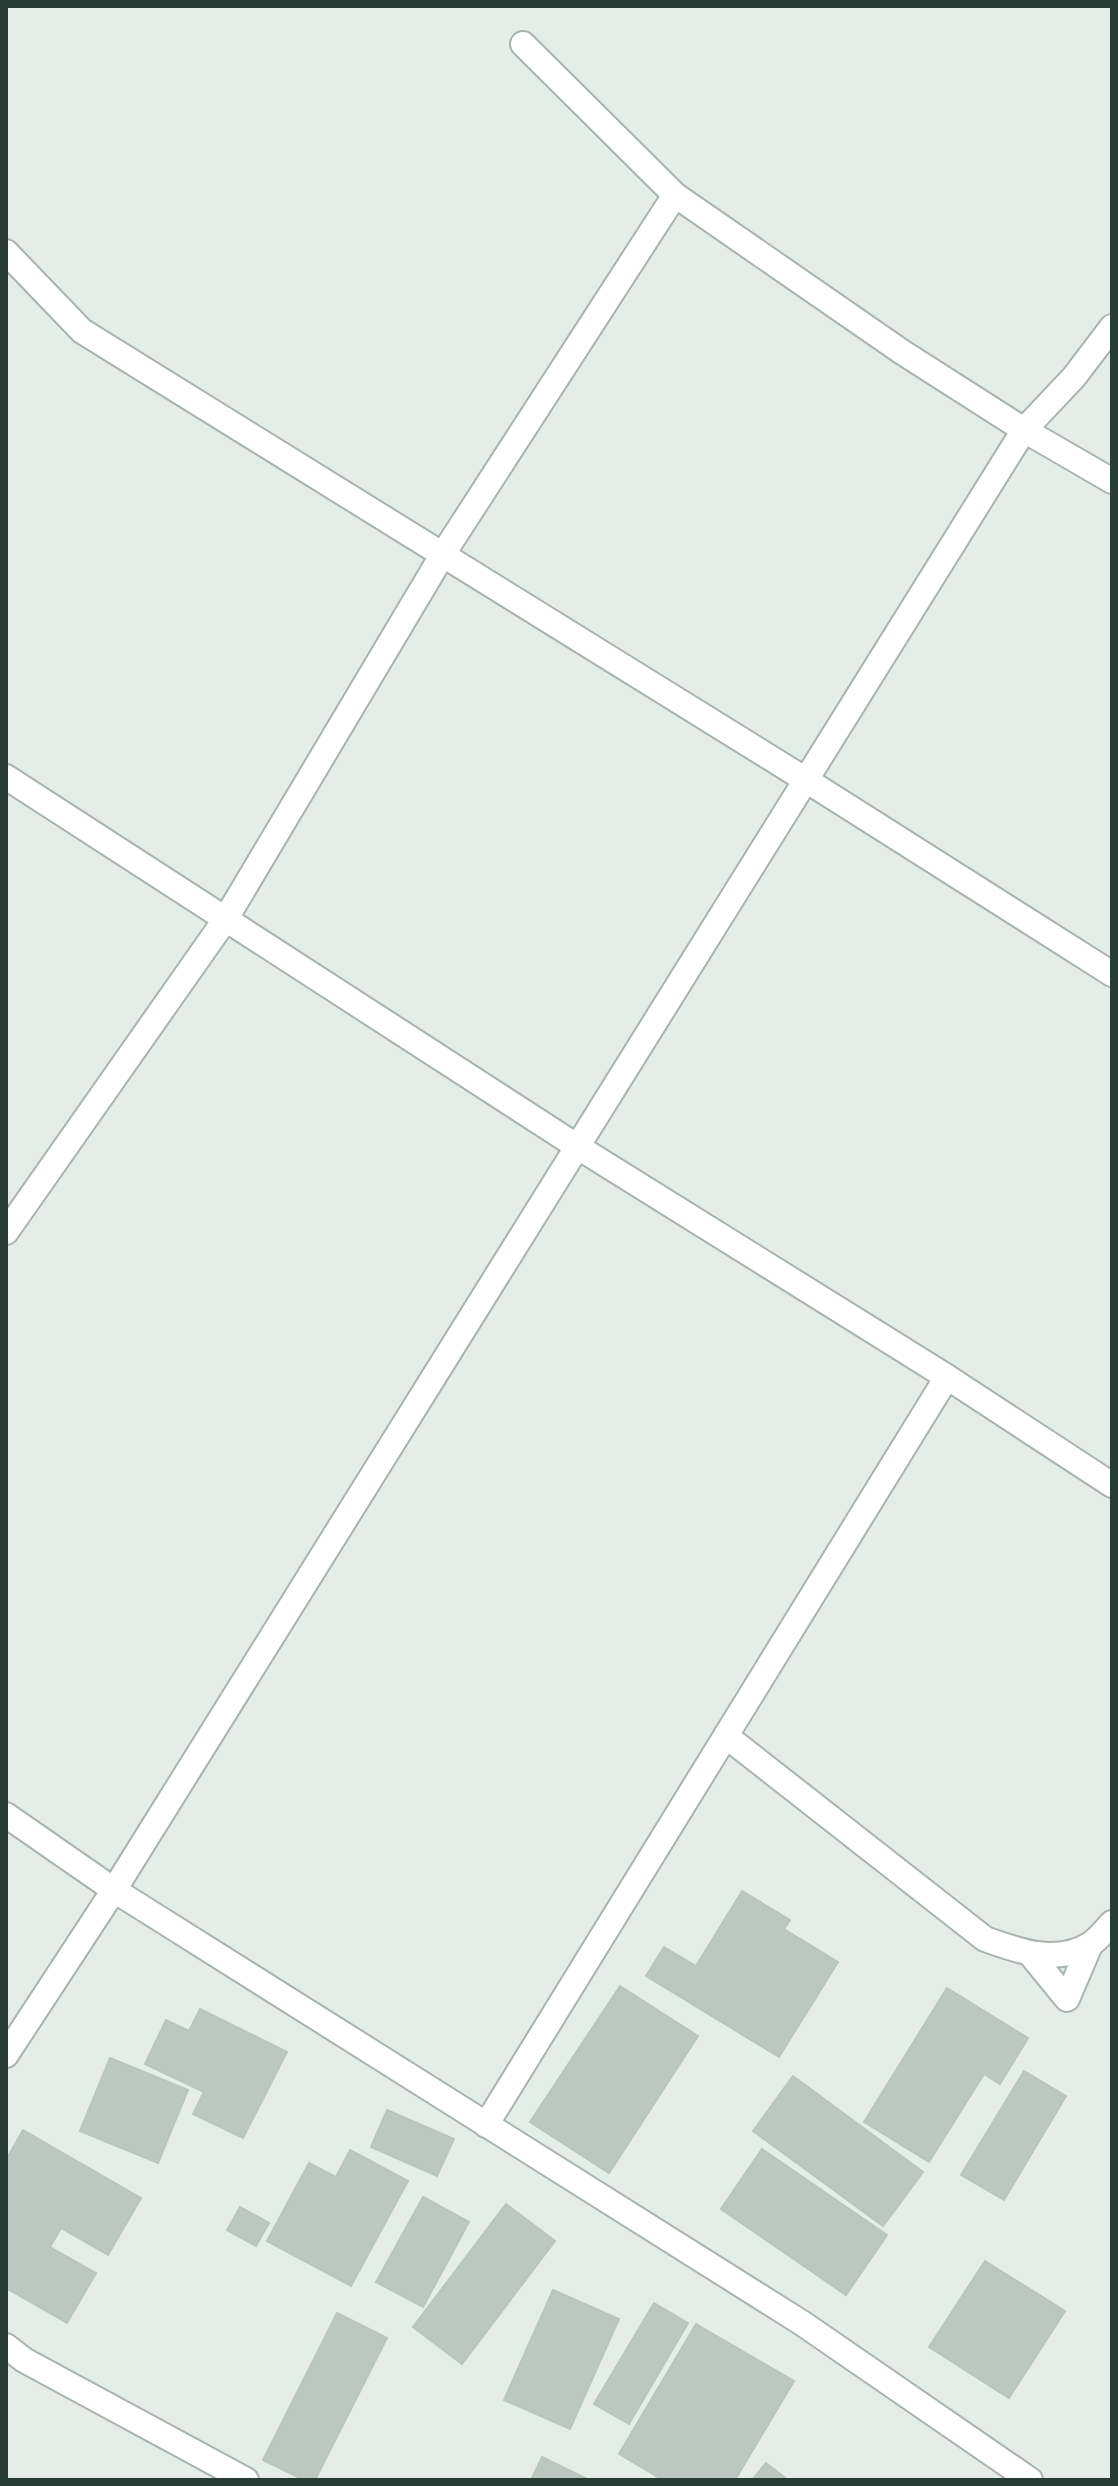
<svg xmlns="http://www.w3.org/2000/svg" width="1118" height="2486" font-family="'Work Sans',sans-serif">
	<rect width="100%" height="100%" fill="#e5ede8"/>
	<g fill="#bbc7c1" stroke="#b8c6be" stroke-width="2">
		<path d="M742,1891L790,1920L784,1929L838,1962L779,2057L646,1976L664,1947L696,1966Z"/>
		<path d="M620,1986L698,2036L609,2173L530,2122Z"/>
		<path d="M947,1988L1028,2038L1000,2084L984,2074L929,2162L864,2122Z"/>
		<path d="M200,2009L287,2052L243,2138L193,2114L204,2092L145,2064L166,2020L189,2031Z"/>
		<path d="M110,2058L188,2090L158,2163L80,2131Z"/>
		<path d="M1024,2071L1066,2096L1004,2200L961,2175Z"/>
		<path d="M793,2076L923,2172L883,2226L753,2131Z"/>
		<path d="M387,2110L454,2139L437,2176L371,2147Z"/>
		<path d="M23,2130L141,2198L108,2255L61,2228L50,2247L96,2273L67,2323L6,2288V2160Z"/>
		<path d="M762,2149L887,2235L846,2295L721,2209Z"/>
		<path d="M350,2150L408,2181L351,2286L267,2241L309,2163L336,2177Z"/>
		<path d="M423,2197L469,2222L423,2307L376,2282Z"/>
		<path d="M506,2204L555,2241L462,2364L413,2327Z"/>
		<path d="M240,2207L269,2223L256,2246L227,2230Z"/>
		<path d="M985,2261L1065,2311L1009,2398L929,2347Z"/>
		<path d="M553,2290L619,2319L570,2429L504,2400Z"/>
		<path d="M654,2303L688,2323L629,2424L594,2404Z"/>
		<path d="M337,2313L387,2338L315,2480H304L263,2460Z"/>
		<path d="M696,2324L794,2381L735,2480H663L619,2454Z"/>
		<path d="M542,2457L589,2480H531Z"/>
		<path d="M766,2463L788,2480H752Z"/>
	</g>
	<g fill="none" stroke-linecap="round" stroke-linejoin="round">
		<defs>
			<g id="minor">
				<path d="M523,44L675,195L902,352L1024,430L1112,481"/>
				<path d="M6,252L82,331L806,780L1112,974"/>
				<path d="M6,777L578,1147L947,1377L1112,1485"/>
				<path d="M6,1232L225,920L443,554L675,195"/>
				<path d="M726,1736L985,1939C1019,1951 1055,1965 1089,1945C1098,1940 1105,1930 1112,1923"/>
				<path d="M6,1815L114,1890L802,2323L1030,2480"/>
				<path d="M1031,1955L1067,1999L1090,1945"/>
				<path d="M6,2055L114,1890L1024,430L1074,377L1112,327"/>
				<path d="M486,2125L947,1377"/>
				<path d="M6,2346L24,2360L246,2480"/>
			</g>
		</defs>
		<use href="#minor" stroke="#a8b4ae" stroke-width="28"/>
		<use href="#minor" stroke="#fff" stroke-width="24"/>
	</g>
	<rect width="1118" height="2486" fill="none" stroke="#263c34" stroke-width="16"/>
</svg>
